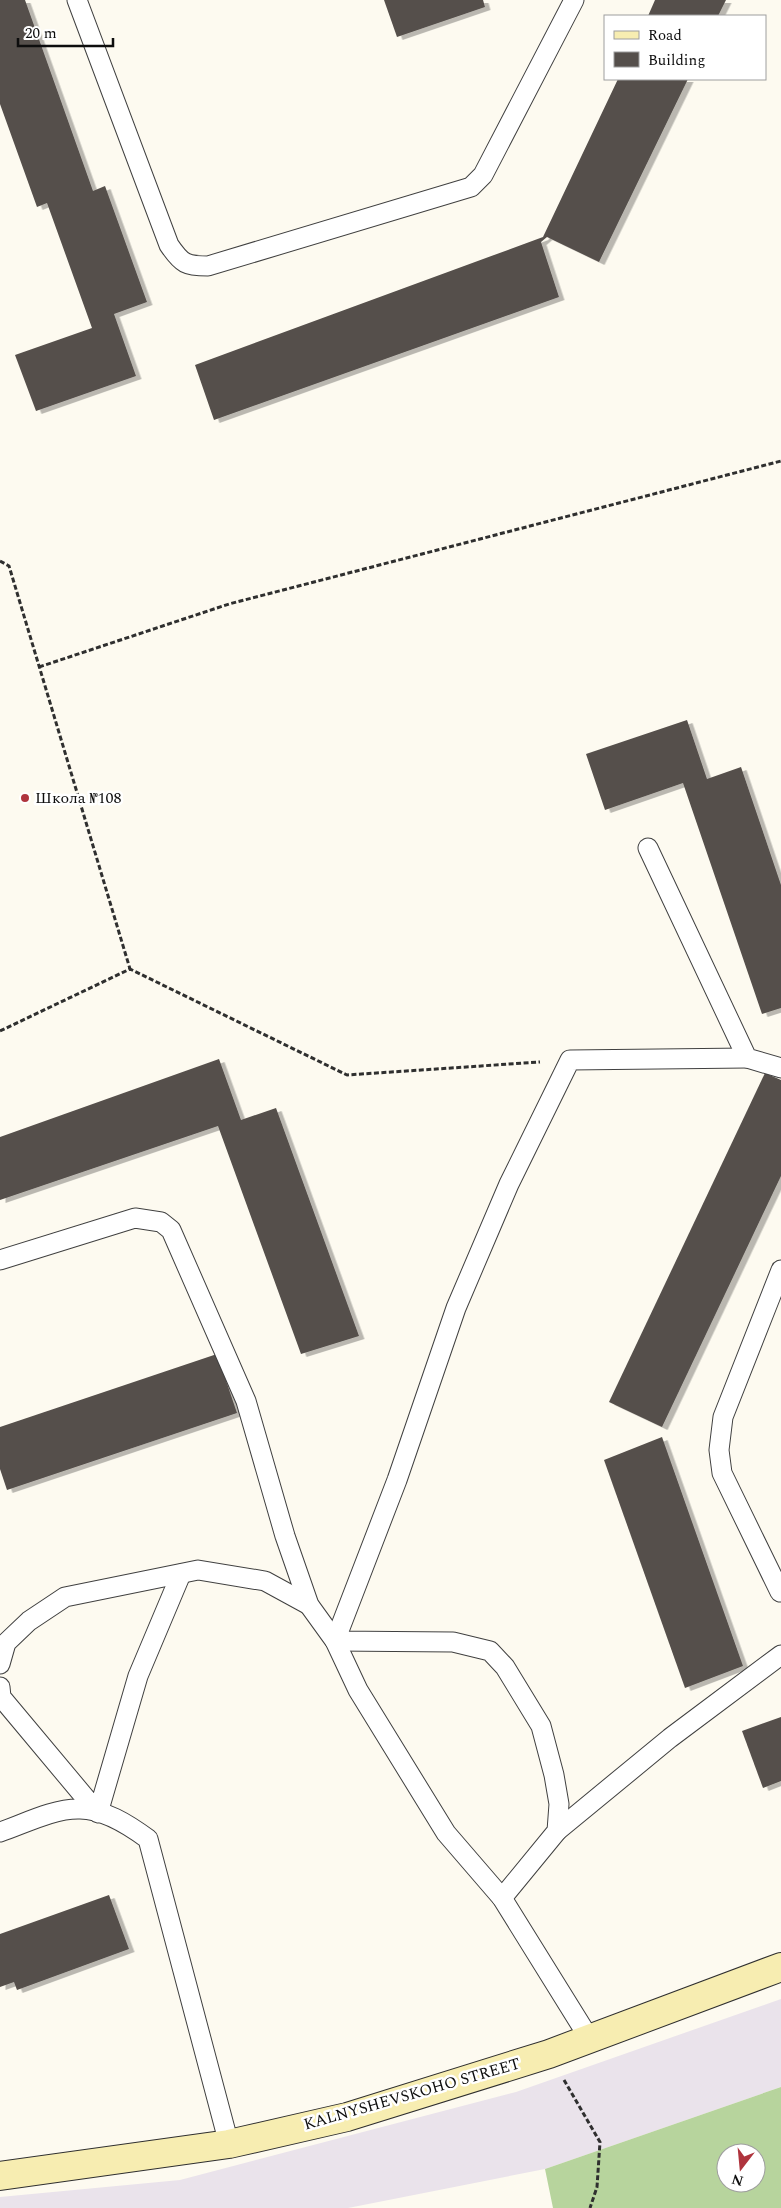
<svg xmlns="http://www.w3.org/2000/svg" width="781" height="2208" font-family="Spectral,serif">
	<defs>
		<filter id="shadow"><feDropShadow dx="5.5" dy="3" stdDeviation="0" flood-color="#0004"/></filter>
	</defs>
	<rect width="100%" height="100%" fill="#fdfaf0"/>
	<path fill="#eae3eb" d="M781,1999V2087L545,2169L348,2208H0V2197L180,2180L516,2092Z"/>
	<path fill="#b7d49d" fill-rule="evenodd" d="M781,2087V2208H553L545,2169ZM726,2153H756V2183H726Z"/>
	<g fill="#554f4b" filter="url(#shadow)">
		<path d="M0,0H25L93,191L105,186L147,302L114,314L136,376L36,411L15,355L92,328L47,203L37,207L0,104Z"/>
		<path d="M384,0H483L485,7L397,37Z"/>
		<path d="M655,0H726L718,16H648Z"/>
		<path d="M618,79H688L599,262L547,237L541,242L559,297L214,420L195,365L543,237Z"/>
		<path d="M687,720L707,779L741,767L781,885V1008L762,1014L683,783L605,810L586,754Z"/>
		<path d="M219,1059L241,1120L276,1108L359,1336L301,1354L218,1126L0,1200V1137Z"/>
		<path d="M765,1073L781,1080V1176L662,1427L609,1402Z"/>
		<path d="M217,1354L237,1413L7,1490L0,1469V1427Z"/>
		<path d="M662,1437L743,1666L685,1688L604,1460Z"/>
		<path d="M781,1717V1781L763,1788L742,1731Z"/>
		<path d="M109,1895L129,1949L17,1990L14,1982L0,1987V1934Z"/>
	</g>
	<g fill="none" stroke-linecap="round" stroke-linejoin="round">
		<defs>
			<g id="lane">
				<path d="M77,0L169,245C182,264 186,266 208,266L471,187L483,175L574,0"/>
				<path d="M648,848L747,1058L781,1068"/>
				<path d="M0,1260L135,1218L161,1222L171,1230L246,1401L285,1536L309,1605L335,1641L358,1690L446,1833L502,1898L589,2038"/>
				<path d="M780,1592L722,1473L719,1450L723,1417L781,1270"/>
				<path d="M0,1664L6,1643L29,1621L65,1597L198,1570L265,1581L309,1605"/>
				<path d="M0,1687L1,1697L98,1813L138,1676L181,1574"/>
				<path d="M557,1831L670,1738L781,1655"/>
				<path d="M0,1832C24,1824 52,1809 78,1809C103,1808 129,1825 148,1839L229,2144"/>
				<path d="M502,1898L557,1831L559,1804L554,1775L541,1726L505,1667L490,1651L453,1642L335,1641L397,1480L456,1308L509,1184L570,1060L747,1058"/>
			</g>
			<path id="secondary" d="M0,2176L229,2144L347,2117L549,2054L781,1967"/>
		</defs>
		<use href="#lane" stroke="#404040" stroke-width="21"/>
		<use href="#secondary" stroke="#2f2f2f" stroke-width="30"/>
		<g stroke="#2f2f2f" stroke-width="3" stroke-dasharray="5 2.5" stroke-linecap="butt">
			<path d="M0,561L9,566L130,969"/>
			<path d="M39,667L229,604L781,461"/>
			<path d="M0,1031L130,969L347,1075L540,1062"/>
			<path d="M564,2080L600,2142L597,2187L590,2208"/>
		</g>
		<use href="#lane" stroke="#fff" stroke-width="19"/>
		<use href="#secondary" stroke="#f7edb1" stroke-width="28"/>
	</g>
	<circle fill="#af343d" stroke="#fff" stroke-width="2" cx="25" cy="798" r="5"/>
	<g text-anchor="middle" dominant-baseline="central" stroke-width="5" stroke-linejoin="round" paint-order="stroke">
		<g font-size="16" fill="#0d0d0d" stroke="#fff" text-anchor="start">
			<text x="35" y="798">Школа №108</text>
		</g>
		<g font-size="16" fill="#0d0d0d" stroke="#fff">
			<text transform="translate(412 2094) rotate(-16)">KALNYSHEVSKOHO STREET</text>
		</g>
	</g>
	<rect x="604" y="15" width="162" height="65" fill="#ffffff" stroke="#9e9e9e"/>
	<rect x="614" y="31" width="25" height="8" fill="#f7edb1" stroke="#9e9e9e"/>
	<text x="648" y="40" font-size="15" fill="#0d0d0d">Road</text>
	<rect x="614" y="52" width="25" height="15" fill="#554f4b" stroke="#9e9e9e"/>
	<text x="648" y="65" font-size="15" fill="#0d0d0d">Building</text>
	<g transform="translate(741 2168) rotate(196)"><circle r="24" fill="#ffffff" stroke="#9e9e9e"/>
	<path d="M0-4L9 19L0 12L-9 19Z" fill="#af343d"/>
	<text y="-8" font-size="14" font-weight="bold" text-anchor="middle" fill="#0d0d0d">N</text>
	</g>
	<path d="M18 38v8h95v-8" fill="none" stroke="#0d0d0d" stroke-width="2.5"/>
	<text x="25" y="38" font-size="15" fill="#0d0d0d" stroke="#ffffff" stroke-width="4" paint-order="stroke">20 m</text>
</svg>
